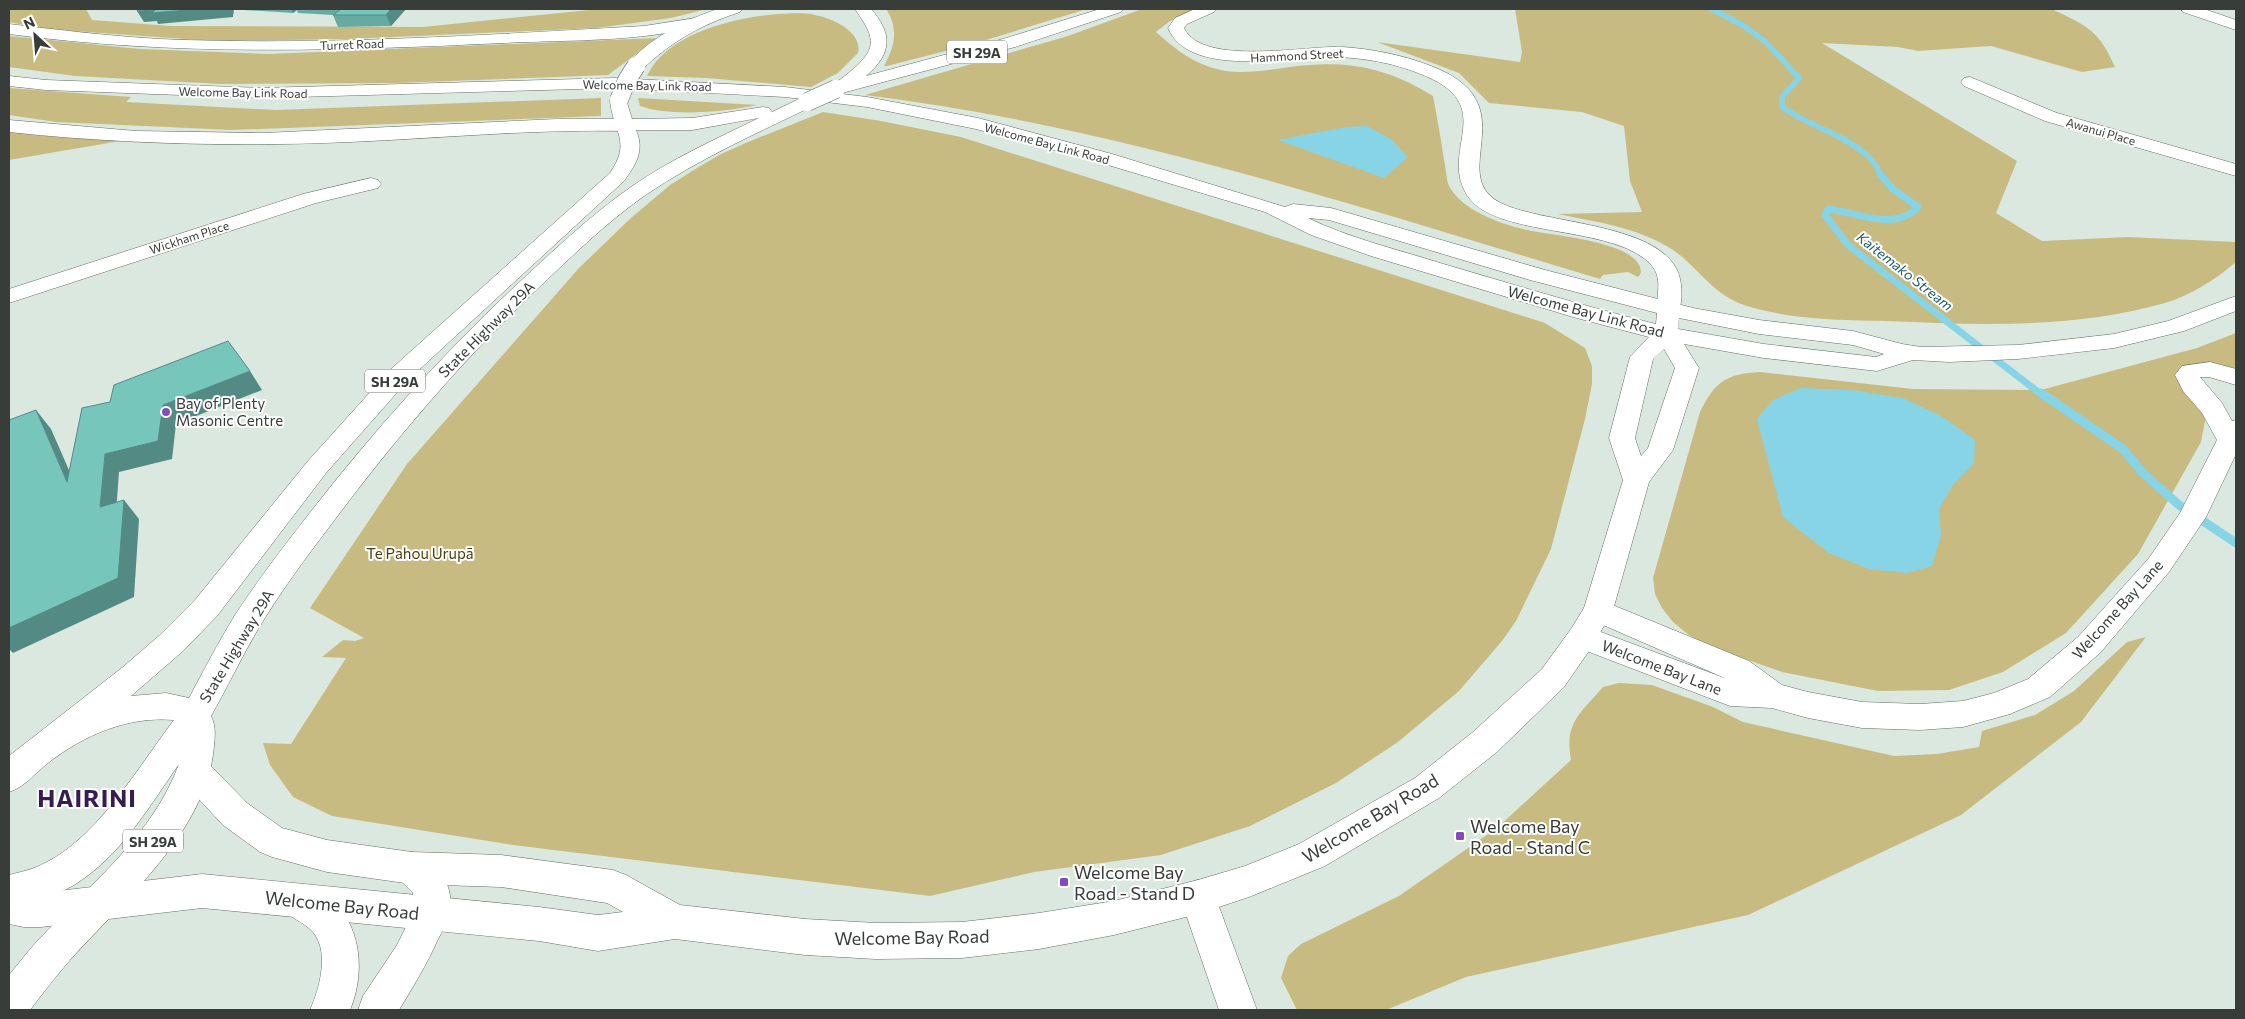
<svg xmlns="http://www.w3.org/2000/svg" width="2245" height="1019" font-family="Commissioner,sans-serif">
	<rect width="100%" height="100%" fill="#dbe8df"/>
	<g fill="#c8bb82">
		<path d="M9,9H86L92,20L171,26L423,27L599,9H707L671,18L596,28L348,39L214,41L46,29L9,22Z"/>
		<path d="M886,9H1087L973,44L887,66H884C895,46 899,29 886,9Z"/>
		<path d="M1142,9H1198L1170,21L1156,32C1172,46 1187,59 1207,66C1240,79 1276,67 1309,65C1356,61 1393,71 1433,96C1437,117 1441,138 1444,160C1446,167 1446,179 1449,186C1462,210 1498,223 1523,229C1547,236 1642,240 1641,273L1638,277L1628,272L1603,275L1600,279C1359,207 1116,126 865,95L1068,36Z"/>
		<path d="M1515,9H2052C2088,27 2098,29 2115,67L2082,72L1991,46L1918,51L1898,47L1822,43L2017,161L1996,213L2042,241L2128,237L2236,242V262C2215,280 2191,295 2165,303C2075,329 1978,325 1887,321C1839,320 1791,320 1744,305C1712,294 1699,268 1673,250C1640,228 1597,222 1558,214L1642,212L1630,181L1624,126L1582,112L1489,103L1459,73L1377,42L1520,62L1522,52Z"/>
		<path d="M778,14C790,14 803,12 815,15C832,18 863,32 858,53L838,73L811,87L706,78L647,76C666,33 736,17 778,14Z"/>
		<path d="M9,36L140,49L268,54L658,38L608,75L395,83L221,84L75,76L9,67Z"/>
		<path d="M9,88L131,97L126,102L276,110L601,98V116L232,130L56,122L9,115Z"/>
		<path d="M638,98L757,105C725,112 670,117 640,106Z"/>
		<path d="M823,112L881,121L961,137L1545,323L1585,348L1592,366V384L1585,419L1551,549L1516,621L1502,641L1459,691L1398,742L1336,783L1250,826L1161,855L1034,872L930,896L513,845L332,816L293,797L270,765L263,743L291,744L346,658L322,657L343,640L355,641L364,638L310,608L407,464L579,268L632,217L670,185L697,168L721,154L748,142Z"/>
		<path d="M9,131L126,140L9,160Z"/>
		<path d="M2236,333V371L2217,365H2189L2178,375L2206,416L2201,442L2138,554L2066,633L2003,672L1949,690L1878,691L1782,672L1711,647L1689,635L1673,622L1662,608L1655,594L1653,578L1700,412C1715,382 1725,374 1760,372L1913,389L2041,390L2197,348Z"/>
		<path d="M2146,637L2081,722L1961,815L1748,915L1466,977L1386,1010H1297L1281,978L1288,956L1301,944L1399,896L1497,828L1571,760C1564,722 1581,713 1603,687L1619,683L1652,685L1713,707L1743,722L1894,756L1937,754L1979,747L1982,731L2035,715L2074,691L2127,642Z"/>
	</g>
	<g fill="#87d4e6">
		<path d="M1367,126L1391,139L1408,157L1384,178L1278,140L1346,127Z"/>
		<path d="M1801,388L1852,390L1903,398L1943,417L1975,440L1974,463L1952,486L1939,509L1941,536L1932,566L1907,573L1869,569L1829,553L1783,517L1757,419L1773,400Z"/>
	</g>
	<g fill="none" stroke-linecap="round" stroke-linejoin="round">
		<path stroke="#87d4e6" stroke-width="5.5" d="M1712,9L1744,26L1766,42L1799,78L1782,97V107C1809,126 1843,134 1868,156C1874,161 1877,169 1882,175"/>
		<path stroke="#87d4e6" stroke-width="7" d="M1880,174L1893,189L1918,207C1895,232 1857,212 1828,209L1825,215L1848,245L2042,395"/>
		<path stroke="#87d4e6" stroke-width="9" d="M2041,393L2123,449L2143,473L2179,505L2236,543"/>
		<defs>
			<g id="minor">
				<path d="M1195,9H1216L1214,12L1187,24L1184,28C1202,67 1308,45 1343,47C1372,49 1403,55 1431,66C1529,103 1446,173 1499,202C1543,226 1676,221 1681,285C1682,294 1682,306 1677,314L1669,316L1661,314C1650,298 1670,279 1645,259C1604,226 1497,236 1469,198C1435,151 1504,105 1418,73C1393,63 1364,58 1337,57C1294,55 1190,80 1168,28L1175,18Z"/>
				<path d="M2181,9H2204L2236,20V30L2183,12Z"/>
				<path d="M1970,77L2057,113L2236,164V176L2045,121L1964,86L1961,82L1964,78Z"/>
				<path d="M371,178L378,180L381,184L378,188L316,203L9,303V289L303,194Z"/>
				<path d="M2210,362L2236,369V385L2209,377H2200L2222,403L2232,421L2236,420V454L2206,517L2169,572L2100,653L2050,697L2010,714L1963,727L1920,730L1862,728L1808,718L1772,708L1730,706L1571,645L1567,637L1571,629L1582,625L1727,679L1587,618L1583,610L1587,602L1598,599L1749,661L1782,685L1808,692L1862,702L1920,704L1963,701L1994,693L2028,679L2078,637L2149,558L2180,513L2217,440L2202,413L2183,391L2175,375L2182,366Z"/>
				<path d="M412,852C438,861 456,886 449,915C447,923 442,932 438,939C427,964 413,987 399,1010H358L363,996L397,945L413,913V893L399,879L394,868L399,857Z"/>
				<path d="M1198,880L1211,885L1257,1010H1219L1180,897L1185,885Z"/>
				<path d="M298,884C313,890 331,898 341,910C363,938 363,979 350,1010H310C320,988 331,948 310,929C297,918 287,918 280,901L285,889Z"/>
			</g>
			<g id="major">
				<path d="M696,18L702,20L704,23L702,26C638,42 568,40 503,43C337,51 173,56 9,34V24C59,30 109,36 160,39C321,46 483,35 644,26Z"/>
				<path d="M9,76L46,80L261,88L615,78L785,87L867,97L978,118L1112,154L1285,207L1293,204L1331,208L1545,270L1693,308L1759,320L1853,331L1902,344L1921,347L2018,345L2114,334L2168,321L2236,296V311L2184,331L2114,348L2018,359L1949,362L1913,360L1877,371L1764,358L1684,344L1699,368L1673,450L1649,482L1613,610L1593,645L1564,687L1497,752L1439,798L1325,866L1249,897L1198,914L1114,935L1039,949L962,958L876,959L805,955L675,939L598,951L539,941L202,908L41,927H24L9,924V890L41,893L202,874L539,907L598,915L623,912L607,903L501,887L412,884L327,872L272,857L260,852L223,825L182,781L177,771L182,761L194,757L206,761L247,803L282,828L327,840L412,852L501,855L613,870L626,875L680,905L805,919L876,923L962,922L1039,913L1114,901L1198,880L1245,866L1299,844L1415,778L1473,732L1542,669L1571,629L1584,608L1623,480L1609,438L1630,357L1649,337L1573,317L1371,256L1311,235L1265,212L1098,162L976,129L867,107L785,97L615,88L261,98L46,90L9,86ZM1308,218L1329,220L1530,280L1657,313L1656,324C1583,306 1512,284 1440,263C1396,249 1349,238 1308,218ZM1679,318L1759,334L1853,345L1884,354L1876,357L1764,344L1678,329ZM1664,349L1675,368L1648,448L1641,456L1635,438L1653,359Z"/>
				<path d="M557,119H626L633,121L635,125L633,129L626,131C534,129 442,138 350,142C236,147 122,144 9,132V120L136,131L264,133Z"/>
			</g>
			<g id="highway">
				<path d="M718,9H742L740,12C709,22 681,36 656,57C647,64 642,73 630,70L627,66C645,40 689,18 718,9Z"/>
				<path d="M855,9H871C893,34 892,54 866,76L1003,39L1100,9H1123L1121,12L1015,47L842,93H830L827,89L830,85C837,83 846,75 852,70C880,47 873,35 855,9Z"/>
				<path d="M619,95L625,96L632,119L692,118L763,107L769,108L772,112L801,98L807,97L813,98L816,102L813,106C757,133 699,159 647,194C605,223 568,260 531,295C457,366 391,444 330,526C304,560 279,594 257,631C241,658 227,688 211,716C216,726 215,735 214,746C207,831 124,900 70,960C56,976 43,993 30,1010H9V975C20,962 31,947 44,934C94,881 153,834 179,764C148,808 121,856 74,885C54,897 31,902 9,909V875C21,872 34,869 45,863C98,837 139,766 174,720C128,716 84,735 48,763C35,773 25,787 9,792V756L123,667L160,635L195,600L308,461L391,369L610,173C632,141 613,133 610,100L613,96ZM759,118C716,139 671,159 631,187C588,217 550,254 512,289C438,359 371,434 309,514C283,547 258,580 235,615C219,641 204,670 189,698L166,693L131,696L182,652L217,616L326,473L409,379L624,181C636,164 645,151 636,130H692Z"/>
			</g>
		</defs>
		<use href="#minor" stroke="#636e67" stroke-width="1"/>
		<use href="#major" stroke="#636e67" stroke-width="1"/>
		<use href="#highway" stroke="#636e67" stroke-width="1"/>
		<use href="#minor" fill="#fff" fill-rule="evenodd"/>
		<use href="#major" fill="#fff" fill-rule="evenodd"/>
		<use href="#highway" fill="#fff" fill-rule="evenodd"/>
		<defs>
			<g id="highway-bridge">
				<path d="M619,100L627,80L636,66"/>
				<path d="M807,102L836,89"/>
			</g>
		</defs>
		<use href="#highway-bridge" stroke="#636e67" stroke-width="19" stroke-linecap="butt"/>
		<use href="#highway-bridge" stroke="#fff" stroke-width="18"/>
	</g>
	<path fill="#66aaa2" d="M244,9H406L391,26L338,27L333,15L298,13L297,10L293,13L244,10Z"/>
	<g fill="#538b84">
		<path d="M198,9H234L233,17L158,24L157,21L144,22L137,11L155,10Z"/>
		<path d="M291,9H296L297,10L293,13Z"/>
		<path d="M391,9H406L391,26L386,15Z"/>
		<path d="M250,371L262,390L176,424L172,459L119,472L115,526L100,507L105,454L163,405Z"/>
		<path d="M36,410L51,429L82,500L67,482Z"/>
		<path d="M124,500L139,519L134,597L13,653L9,649V628Z"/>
	</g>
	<g fill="#77c6bc" stroke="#538b84">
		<path d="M138,9H198L152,13L155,10L137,11Z"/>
		<path d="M341,9H391L386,15H333Z"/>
		<path d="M228,341L250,371L163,405L158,441L105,454L100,507L124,500L118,578L9,628V420L36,410L67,482L82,408L110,402L114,385Z"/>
	</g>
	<g fill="#844ac0" stroke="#fff" stroke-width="2">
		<circle cx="166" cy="412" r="5"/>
		<rect x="1455" y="831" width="10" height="10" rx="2.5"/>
		<rect x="1059" y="877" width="10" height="10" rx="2.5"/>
	</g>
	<g text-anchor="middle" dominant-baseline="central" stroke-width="4" stroke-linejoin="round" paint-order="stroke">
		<g font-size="12" fill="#383d3a" stroke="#fff">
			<text transform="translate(352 44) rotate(-2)">Turret Road</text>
			<text transform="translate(1297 55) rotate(-3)">Hammond Street</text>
			<text transform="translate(647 85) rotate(1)">Welcome Bay Link Road</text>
			<text transform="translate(243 92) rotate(1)">Welcome Bay Link Road</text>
			<text transform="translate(2101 131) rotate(16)">Awanui Place</text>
			<text transform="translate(1047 143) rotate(15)">Welcome Bay Link Road</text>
			<text transform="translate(189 237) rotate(-18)">Wickham Place</text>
		</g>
		<g fill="#fff" stroke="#747775" stroke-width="1">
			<rect x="947" y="40.5" width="60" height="23" rx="4"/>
			<rect x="365" y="369.5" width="60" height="23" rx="4"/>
			<rect x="123" y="829.5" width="60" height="23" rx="4"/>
		</g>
		<g font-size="14" font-weight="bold" fill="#383d3a">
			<text x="977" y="52">SH 29A</text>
			<text x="395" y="381">SH 29A</text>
			<text x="153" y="841">SH 29A</text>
		</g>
		<g font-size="14" font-style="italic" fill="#1e5d6a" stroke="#fff">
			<text transform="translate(1905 271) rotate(38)">Kaitemako Stream</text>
		</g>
		<g font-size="15" fill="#383d3a" stroke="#fff">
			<text transform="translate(1586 311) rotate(15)">Welcome Bay Link Road</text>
			<text transform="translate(486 329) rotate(-45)">State Highway 29A</text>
			<text transform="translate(2117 609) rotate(-48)">Welcome Bay Lane</text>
			<text transform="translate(236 646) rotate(-59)">State Highway 29A</text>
			<text transform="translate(1662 667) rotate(21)">Welcome Bay Lane</text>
		</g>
		<g font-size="15" fill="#383d3a" stroke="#fff" text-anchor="start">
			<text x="176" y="403">Bay of Plenty<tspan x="176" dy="17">Masonic Centre</tspan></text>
		</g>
		<g font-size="15" fill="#493f10" stroke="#fff">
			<text x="420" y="553">Te Pahou Urupā</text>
		</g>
		<g font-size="18" fill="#383d3a" stroke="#fff">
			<text transform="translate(1370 818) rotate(-31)">Welcome Bay Road</text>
			<text transform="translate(342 905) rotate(6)">Welcome Bay Road</text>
			<text transform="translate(912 937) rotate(-1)">Welcome Bay Road</text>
		</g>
		<g font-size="18" fill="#383d3a" stroke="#fff" text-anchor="start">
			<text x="1470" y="826">Welcome Bay<tspan x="1470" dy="21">Road - Stand C</tspan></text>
			<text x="1074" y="872">Welcome Bay<tspan x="1074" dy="21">Road - Stand D</tspan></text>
		</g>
		<g font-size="24" font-weight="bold" letter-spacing="1" fill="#371b53" stroke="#fff">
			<text x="87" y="797">HAIRINI</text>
		</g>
	</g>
	<rect width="2245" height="1019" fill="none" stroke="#383d3a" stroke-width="20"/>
	<g transform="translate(35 35) rotate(334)" stroke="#ffffff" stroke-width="4" paint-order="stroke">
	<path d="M0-4L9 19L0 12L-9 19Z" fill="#383d3a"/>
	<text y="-8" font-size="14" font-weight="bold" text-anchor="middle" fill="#383d3a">N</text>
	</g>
</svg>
